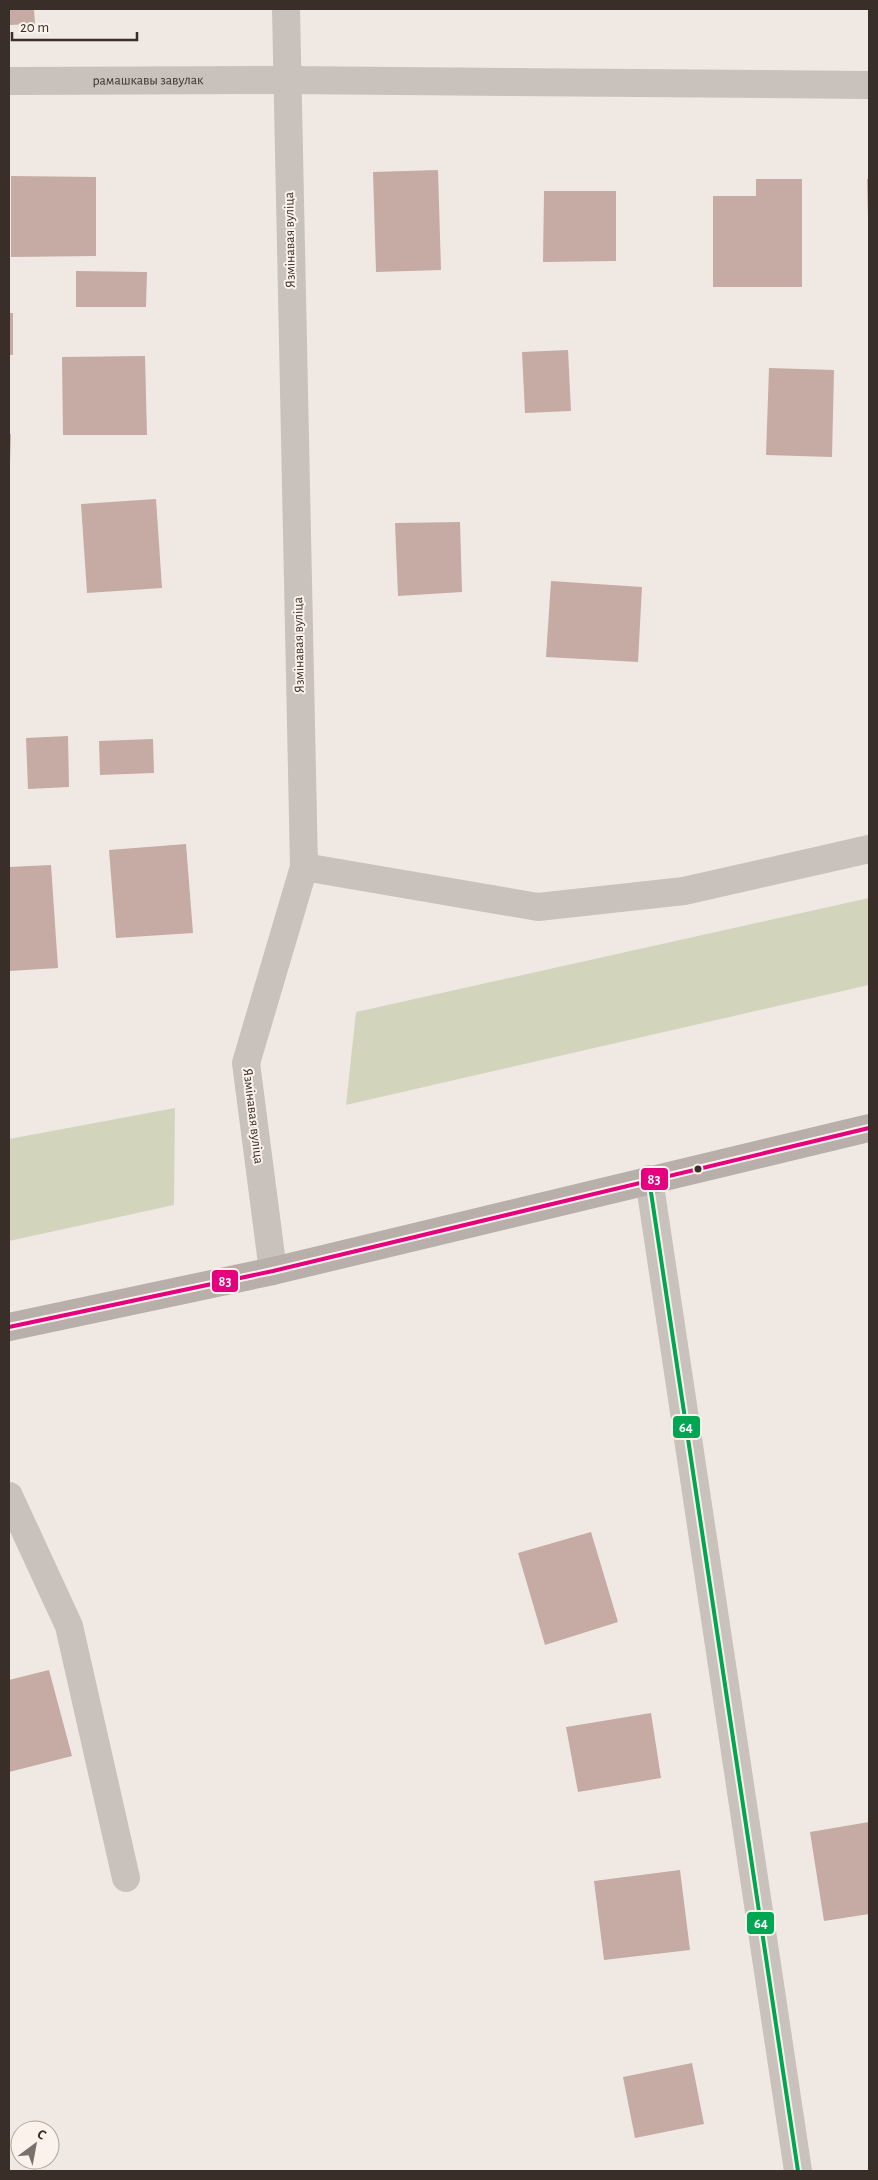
<svg xmlns="http://www.w3.org/2000/svg" width="878" height="2180" font-family="'Alegreya Sans',sans-serif">
	<rect width="100%" height="100%" fill="#f0e9e3"/>
	<g fill="#d2d5bc">
		<path d="M869,898V985L346,1105L356,1012Z"/>
		<path d="M175,1108L174,1205L9,1241V1139Z"/>
	</g>
	<g fill="#c5aba3">
		<path d="M9,9H34L35,24L9,25Z"/>
		<path d="M438,170L441,270L376,272L373,172Z"/>
		<path d="M11,176L96,177V256L11,257Z"/>
		<path d="M756,179H802V287H713V196H756Z"/>
		<path d="M867,179H869V217H868Z"/>
		<path d="M544,191H616V261L543,262Z"/>
		<path d="M76,271L147,272L146,307H76Z"/>
		<rect x="9" y="313" width="4" height="42"/>
		<path d="M568,350L571,411L525,413L522,352Z"/>
		<path d="M145,356L147,435H63L62,357Z"/>
		<path d="M769,368L834,370L832,457L766,455Z"/>
		<path d="M9,434H11L10,465H9Z"/>
		<path d="M156,499L162,588L87,593L81,504Z"/>
		<path d="M460,522L462,592L398,596L395,523Z"/>
		<path d="M551,581L642,587L638,662L546,657Z"/>
		<path d="M68,736L69,787L28,789L26,738Z"/>
		<path d="M153,739L154,773L100,775L99,741Z"/>
		<path d="M186,844L193,933L116,938L109,850Z"/>
		<path d="M51,865L58,968L9,971V867Z"/>
		<path d="M591,1532L618,1622L545,1645L518,1553Z"/>
		<path d="M49,1670L72,1756L9,1772V1680Z"/>
		<path d="M651,1713L661,1778L578,1792L566,1727Z"/>
		<path d="M869,1822V1914L824,1921L810,1832Z"/>
		<path d="M680,1870L690,1950L604,1960L594,1881Z"/>
		<path d="M692,2063L704,2124L635,2138L623,2077Z"/>
	</g>
	<g fill="none" stroke-linecap="round" stroke-linejoin="round">
		<g stroke="#c9c1bb" stroke-width="28">
			<path id="s1" d="M9,81L287,80L869,85"/>
			<path d="M304,867L538,907L684,891L869,849"/>
			<path d="M649,1179L798,2171"/>
			<path d="M273,1271L246,1063L304,867L286,9"/>
			<path d="M9,1496L69,1626L126,1878"/>
		</g>
		<path stroke="#b8afaa" stroke-width="28" d="M9,1327L273,1271L869,1128"/>
		<defs>
			<path id="bus-1" d="M649,1179L798,2171"/>
			<path id="bus-2" d="M9,1327L273,1271L869,1128"/>
		</defs>
		<use href="#bus-1" stroke="#fbf3eb" stroke-width="8"/>
		<use href="#bus-2" stroke="#fbf3eb" stroke-width="8"/>
		<use href="#bus-1" stroke="#00a651" stroke-width="4"/>
		<use href="#bus-2" stroke="#e5007d" stroke-width="4"/>
	</g>
	<circle fill="#3a2e29" stroke="#fbf3eb" stroke-width="2" cx="698" cy="1169" r="4.5"/>
	<g text-anchor="middle" dominant-baseline="central" stroke-width="4" stroke-linejoin="round" paint-order="stroke">
		<g font-size="14" fill="#3a2e29" stroke="#fbf3eb">
			<text stroke="none"><textPath href="#s1" startOffset="139">рамашкавы завулак</textPath></text>
			<text transform="translate(290 240) rotate(-91)">Язмінавая вуліца</text>
			<text transform="translate(299 645) rotate(-91)">Язмінавая вуліца</text>
			<text transform="translate(253 1116) rotate(83)">Язмінавая вуліца</text>
		</g>
	</g>
	<g stroke="#fbf3eb" stroke-width="2">
		<rect x="640" y="1167" width="29" height="24" rx="5" fill="#e5007d"/>
		<rect x="211" y="1269" width="28" height="24" rx="5" fill="#e5007d"/>
		<rect x="672" y="1415" width="29" height="24" rx="5" fill="#00a651"/>
		<rect x="746" y="1911" width="29" height="24" rx="5" fill="#00a651"/>
	</g>
	<g font-size="14" text-anchor="middle" font-weight="bold" fill="#fff">
		<text x="654" y="1184">83</text>
		<text x="225" y="1286">83</text>
		<text x="686" y="1432">64</text>
		<text x="761" y="1928">64</text>
	</g>
	<rect width="878" height="2180" fill="none" stroke="#3a2e29" stroke-width="20"/>
	<g transform="translate(35 2145) rotate(32)"><circle r="24" fill="#fbf3eb" stroke="#aea49d"/>
	<path d="M0-4L9 19L0 12L-9 19Z" fill="#7a6f6a"/>
	<text y="-8" font-size="14" font-weight="bold" text-anchor="middle" fill="#3a2e29">С</text>
	</g>
	<path d="M12 32v8h125v-8" fill="none" stroke="#3a2e29" stroke-width="2.5"/>
	<text x="20" y="32" font-size="15" fill="#3a2e29" stroke="#fbf3eb" stroke-width="4" paint-order="stroke">20 m</text>
</svg>
